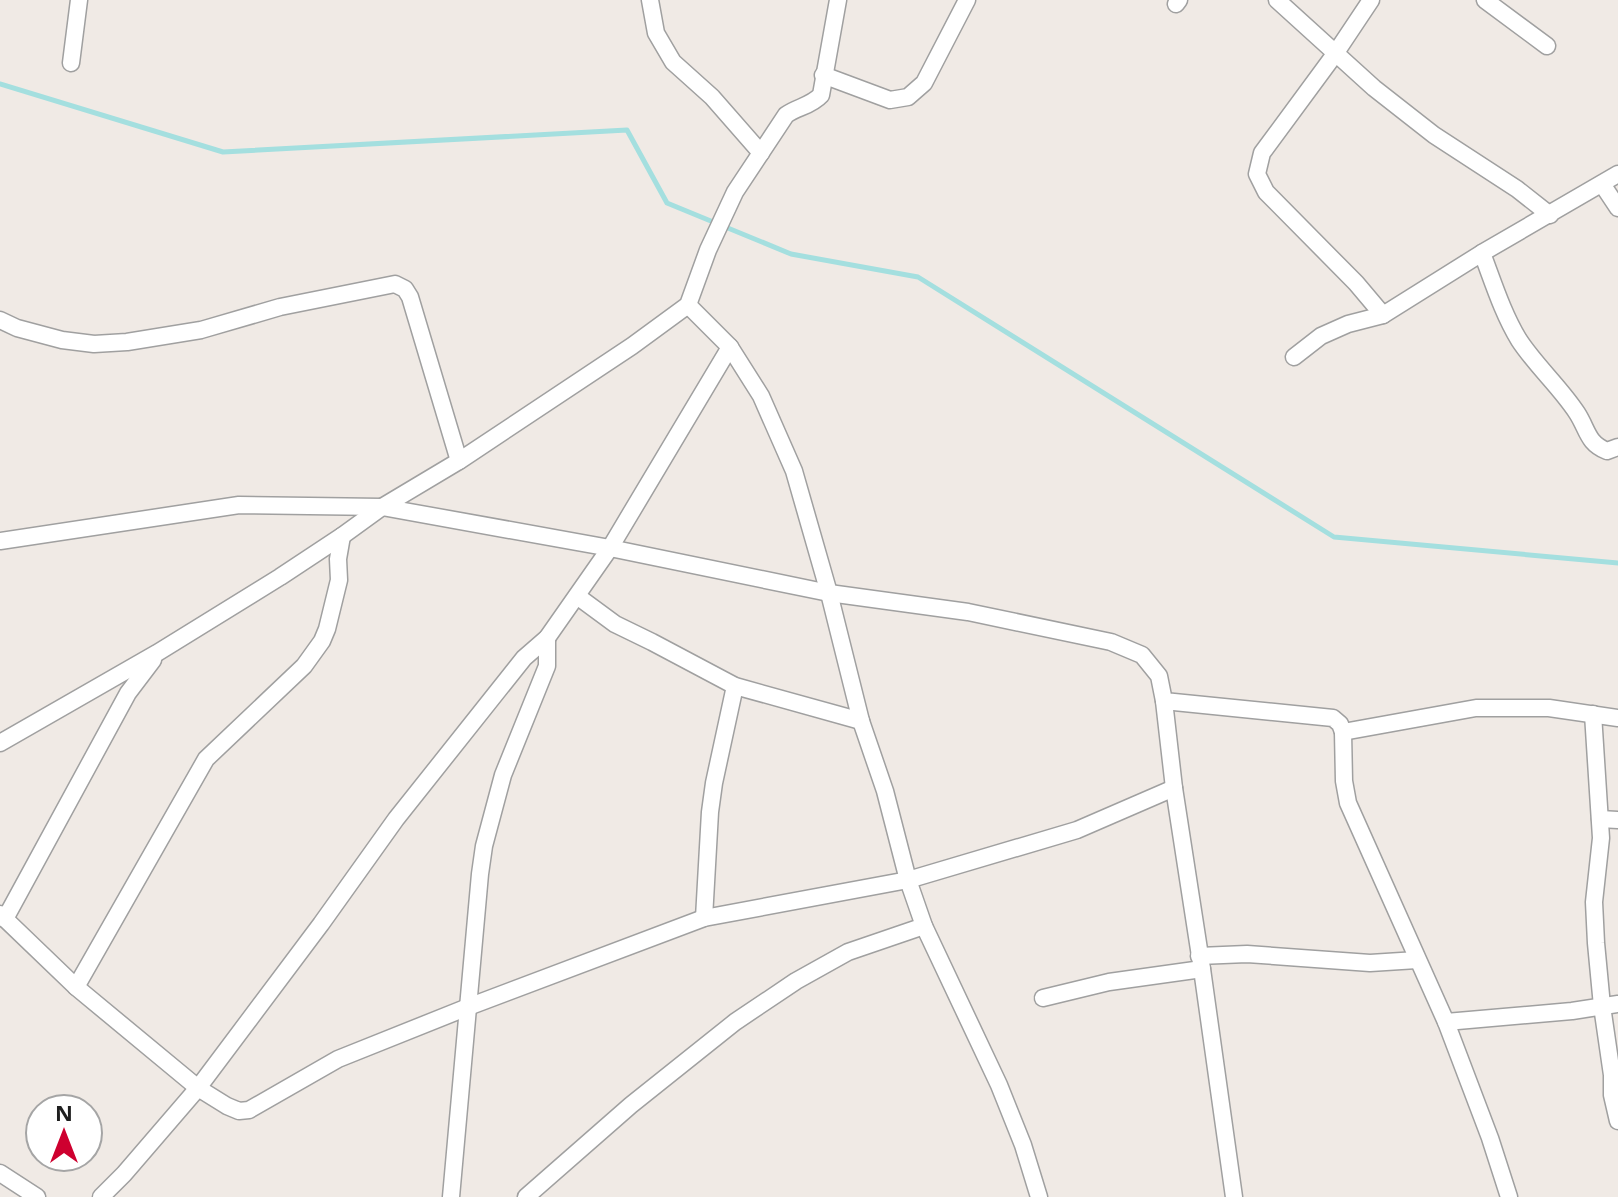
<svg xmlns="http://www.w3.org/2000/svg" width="1618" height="1197" font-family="'Noto Sans',sans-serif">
	<rect width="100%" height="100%" fill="#f0eae5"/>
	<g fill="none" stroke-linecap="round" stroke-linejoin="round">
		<path stroke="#a4dfdf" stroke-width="5" d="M0,84L223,152L627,130L667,203L791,254L918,277L1334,537L1618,563"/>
		<defs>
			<g id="street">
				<path d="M650,0L656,33L673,62L712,97L761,153"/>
				<path d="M1277,0L1374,88L1434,135L1517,189L1550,215"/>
				<path d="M1371,0L1335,54L1262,153L1257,174L1266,192L1356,283L1383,315"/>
				<path d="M1485,0L1547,46"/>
				<path d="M1176,4L1179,0"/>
				<path d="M71,63L79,0"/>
				<path d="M823,75L890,100L908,97L924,83L967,0"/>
				<path d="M1602,184L1618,208"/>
				<path d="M1482,253C1493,282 1503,314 1519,340C1536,366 1560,387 1577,413C1588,430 1587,443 1607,451L1618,447"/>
				<path d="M0,320L17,328L62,340L94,344L127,342L201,330L280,307L395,284L405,289L410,297L459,461"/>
				<path d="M730,347L761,396L794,471L829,593L861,721L885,791L908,880L924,926L999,1085L1023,1145L1039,1197"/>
				<path d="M1294,357L1321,336L1348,324L1383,315L1482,253L1618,174"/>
				<path d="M0,541L239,505L382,507L610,548L829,593L968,612L1111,642L1142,655L1159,676L1164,701L1333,718L1340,724L1343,732L1476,708H1549L1618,718"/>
				<path d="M577,596L615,624L652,642L735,686L861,721"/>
				<path d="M1164,701L1174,788L1202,969L1234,1197"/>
				<path d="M1593,714L1601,838L1594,902L1596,943L1602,1006L1612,1075V1095L1618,1121"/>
				<path d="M1343,732L1344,781L1348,803L1446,1022L1490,1138L1509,1197"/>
				<path d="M0,743L157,653L280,577L342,536L382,507L459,461L632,346L688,305L708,250L735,192L786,115C797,107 811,106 821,95L838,0"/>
				<path d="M1600,819L1618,820"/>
				<path d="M0,914L76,987L198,1088L227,1106L239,1111L249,1110L338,1059L468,1007L704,918L908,880L1077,830L1174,788"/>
				<path d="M704,918L710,812L714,783L735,686"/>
				<path d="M5,919L128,693L153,660"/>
				<path d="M1199,956L1247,954L1370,963L1417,960"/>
				<path d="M76,987L206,759L304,666L322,641L327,629L339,580L338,559L342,536"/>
				<path d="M1043,998L1109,982L1202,969"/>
				<path d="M1446,1022L1572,1011L1618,1004"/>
				<path d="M0,1173L37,1197"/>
				<path d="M101,1197L124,1174L198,1088L321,924L396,819L524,658L547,638L610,548L730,347L688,305"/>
				<path d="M451,1197L480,874L484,846L503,775L547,666V638"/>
				<path d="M526,1197L631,1105L735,1022L796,981L848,952L924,926"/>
			</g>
		</defs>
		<use href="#street" stroke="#a0a0a0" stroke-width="19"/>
		<use href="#street" stroke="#fff" stroke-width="16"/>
	</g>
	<g transform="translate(64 1133)"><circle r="38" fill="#ffffff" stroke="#a5a5a5" stroke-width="2"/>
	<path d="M0-6L14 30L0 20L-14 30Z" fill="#ce002f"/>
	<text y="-12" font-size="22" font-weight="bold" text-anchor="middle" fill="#1f1f1f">N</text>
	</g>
</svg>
